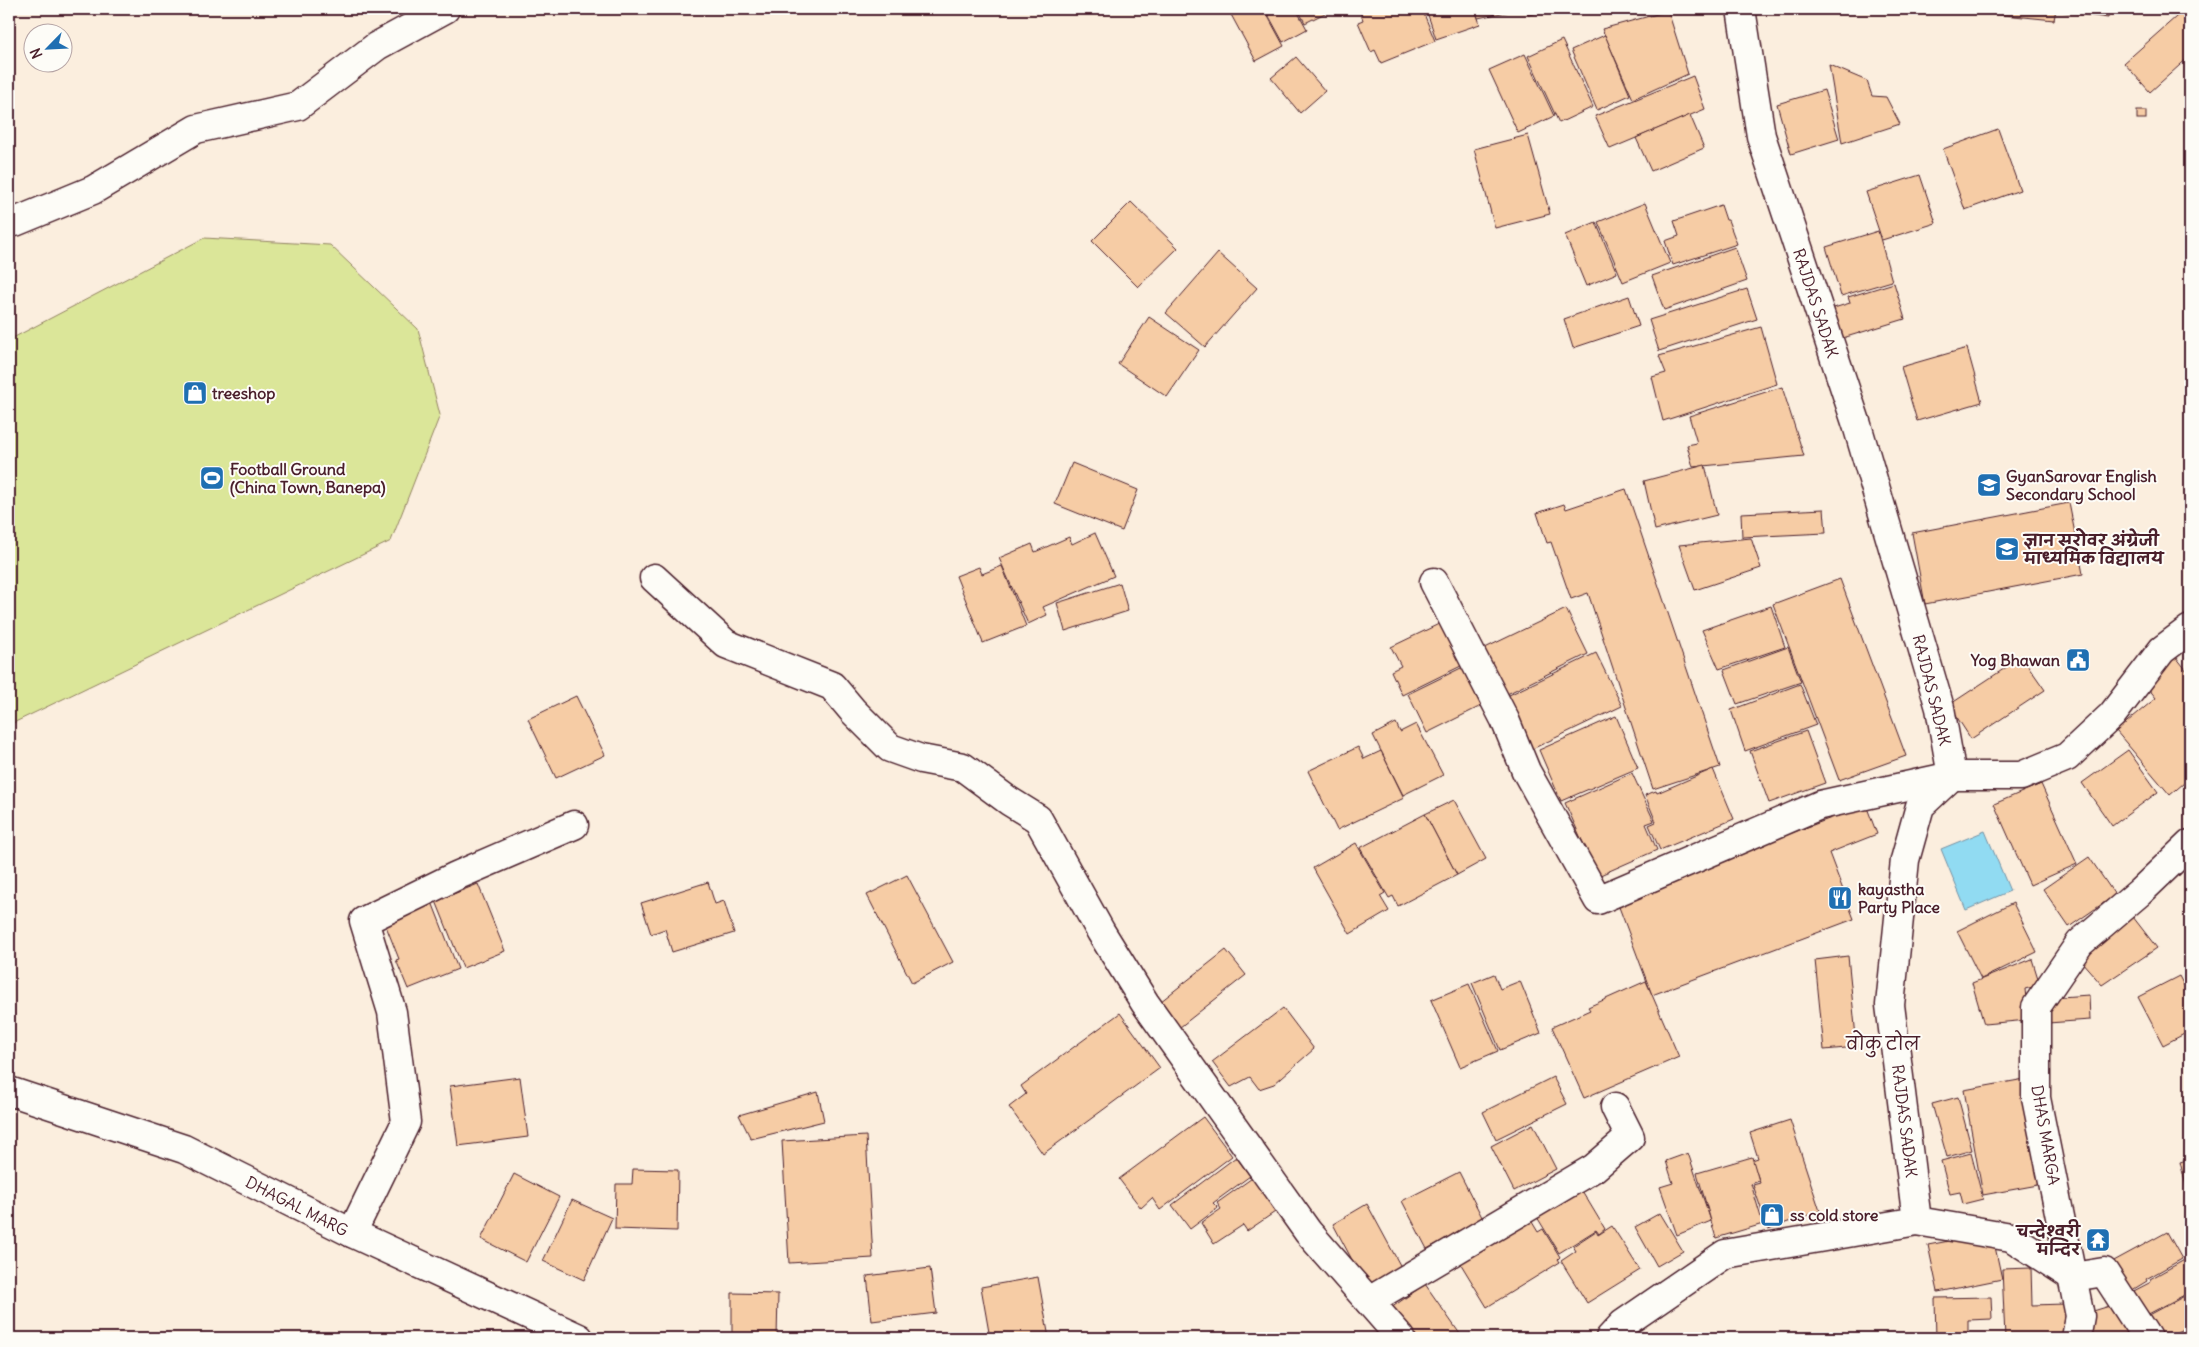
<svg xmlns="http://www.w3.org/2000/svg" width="2199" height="1347" font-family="Delius,'Playpen Sans Deva',sans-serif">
	<rect width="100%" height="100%" fill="#fbeede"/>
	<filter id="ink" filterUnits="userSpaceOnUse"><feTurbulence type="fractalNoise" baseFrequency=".02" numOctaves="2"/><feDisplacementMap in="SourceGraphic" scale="10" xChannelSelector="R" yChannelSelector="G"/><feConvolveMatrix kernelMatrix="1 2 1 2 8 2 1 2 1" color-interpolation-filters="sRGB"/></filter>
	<g filter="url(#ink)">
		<path fill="#dbe699" stroke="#928262" d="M204,238L330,245L418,329L440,415L391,541L9,725V340Z"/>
		<path fill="#91dbf2" stroke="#7590a2" d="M1985,831L2010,891L1966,910L1941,849Z"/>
		<g fill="#f6cca5" stroke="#4a1f2b">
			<path d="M1228,9H1264L1284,46L1256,61Z"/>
			<path d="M1265,9H1296L1307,29L1283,42Z"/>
			<path d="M1298,9H1330L1331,10L1305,23Z"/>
			<path d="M1359,9H1422L1435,41L1381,63L1375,50L1371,52L1358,22L1363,20Z"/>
			<path d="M1426,9H1475L1480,24L1436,39Z"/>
			<path d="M1476,9H1520L1478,18Z"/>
			<path d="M1527,9H1561L1528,15Z"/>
			<path d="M1995,9H2056L2054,20L1994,14Z"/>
			<path d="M2059,9H2109L2108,18L2059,11Z"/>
			<path d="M2185,9H2190V56L2150,92L2124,63Z"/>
			<path d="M1668,11L1688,74L1633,99L1602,29Z"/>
			<path d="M1605,35L1630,95L1597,110L1571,50Z"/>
			<path d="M1562,40L1593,107L1559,123L1528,56Z"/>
			<path d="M1525,54L1554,116L1518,133L1489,70Z"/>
			<path d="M1296,57L1325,91L1300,113L1271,78Z"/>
			<path d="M1829,65L1867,81L1872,96L1886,97L1900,124L1842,143Z"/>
			<path d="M1693,76L1705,109L1610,149L1595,116Z"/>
			<path d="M1824,90L1839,139L1791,154L1777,104Z"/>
			<rect x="2137" y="111" width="9" height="8"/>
			<path d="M1690,115L1704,148L1651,171L1636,138Z"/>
			<path d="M1998,129L2020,190L1965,210L1943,149Z"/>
			<path d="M1528,135L1550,214L1495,228L1474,149Z"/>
			<path d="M1920,175L1936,223L1882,240L1866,192Z"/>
			<path d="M1131,202L1178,248L1138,287L1092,241Z"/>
			<path d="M1645,203L1670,263L1623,282L1598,222Z"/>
			<path d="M1721,205L1726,220H1728L1737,244L1673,265L1665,241L1679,236L1674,221Z"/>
			<path d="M1596,222L1617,273L1586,286L1565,235Z"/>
			<path d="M1878,231L1892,281L1841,296L1826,247Z"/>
			<path d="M1735,247L1747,281L1664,310L1652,276Z"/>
			<path d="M1218,253L1257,288L1205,347L1166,313Z"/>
			<path d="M1894,283L1905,319L1833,341L1824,311L1850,303L1848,297Z"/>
			<path d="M1747,289L1757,319L1659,351L1649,320Z"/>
			<path d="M1629,296L1639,326L1573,348L1564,319Z"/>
			<path d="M1149,317L1199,350L1167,397L1118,364Z"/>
			<path d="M1761,327L1777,384L1663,421L1652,377L1666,373L1659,356Z"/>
			<path d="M1967,348L1982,402L1917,421L1901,367Z"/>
			<path d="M1782,387L1804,456L1693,467L1687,445L1697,443L1689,416Z"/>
			<path d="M1072,463L1138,490L1122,531L1055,504Z"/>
			<path d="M1705,465L1717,515L1655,530L1644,481Z"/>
			<path d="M1626,489L1720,767L1653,789L1588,593L1571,599L1551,542L1547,543L1537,513L1564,504L1566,509Z"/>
			<path d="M2069,503L2083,574L1925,604L1912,533Z"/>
			<path d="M1824,509L1826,533L1742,537L1741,513Z"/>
			<path d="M1095,533L1114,576L1043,607L1047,615L1028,624L999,558L1032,544L1035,552L1069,537L1072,544Z"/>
			<path d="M1751,538L1761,568L1695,590L1679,545Z"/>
			<path d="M1002,566L1026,626L983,643L956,576L979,567L982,574Z"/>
			<path d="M1840,579L1906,756L1839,780L1773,604Z"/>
			<path d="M1120,583L1128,611L1065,631L1057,603Z"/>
			<path d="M1771,606L1785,647L1719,669L1702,630Z"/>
			<path d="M1566,609L1588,654L1505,695L1483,649Z"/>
			<path d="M1443,622L1463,665L1402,695L1391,671L1401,666L1391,647Z"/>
			<path d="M1788,647L1801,682L1737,704L1724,670Z"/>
			<path d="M1596,653L1622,706L1530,750L1505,697Z"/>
			<path d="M2022,657L2045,690L1971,739L1949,705Z"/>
			<path d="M2176,657L2187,671L2190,669V778L2170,795L2116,731L2156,698L2144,683Z"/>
			<path d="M1463,667L1481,706L1427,733L1408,694Z"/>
			<path d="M1800,684L1816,725L1745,751L1731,710Z"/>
			<path d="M576,696L605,755L556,778L528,719Z"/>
			<path d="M1616,716L1638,768L1561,801L1539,750Z"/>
			<path d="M1396,723L1400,732L1416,724L1443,775L1403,795L1373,735Z"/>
			<path d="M1806,731L1825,783L1769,803L1750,751Z"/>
			<path d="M1358,747L1364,759L1381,751L1404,798L1337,830L1308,771Z"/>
			<path d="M2128,750L2158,792L2112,826L2082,783Z"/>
			<path d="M1713,769L1734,819L1660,850L1649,825L1656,822L1645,795L1656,791L1657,793Z"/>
			<path d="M1632,773L1654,821L1646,824L1657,850L1598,876L1565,803Z"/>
			<path d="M2041,784L2077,864L2030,885L1994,804Z"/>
			<path d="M1454,800L1486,859L1457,875L1425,814Z"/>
			<path d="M1866,805L1877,834L1829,853L1854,919L1652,995L1616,899Z"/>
			<path d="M1425,814L1457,875L1398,906L1393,896L1389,898L1360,848Z"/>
			<path d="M1356,843L1385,893L1380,896L1389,911L1350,934L1313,868Z"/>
			<path d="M2089,857L2115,895L2069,927L2043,889Z"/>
			<path d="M907,875L953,962L912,983L867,895Z"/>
			<path d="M708,882L715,904L724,901L734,933L672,952L665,929L651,934L641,903Z"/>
			<path d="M478,884L505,951L463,968L436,901Z"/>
			<path d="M432,902L458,969L408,989L396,960L399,959L384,921Z"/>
			<path d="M2013,903L2037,952L1981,979L1957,931Z"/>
			<path d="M2133,917L2157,948L2102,985L2081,961Z"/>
			<path d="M1226,950L1246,975L1170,1035L1151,1009Z"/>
			<path d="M1848,956L1857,1047L1824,1050L1815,960Z"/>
			<path d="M2032,959L2040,985L2025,989L2028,1020L1984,1024L1972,983Z"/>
			<path d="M1494,974L1500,989L1520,981L1541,1033L1500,1050L1472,983Z"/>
			<path d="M2179,976L2190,997V1031L2163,1045L2138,997Z"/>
			<path d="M1646,981L1679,1057L1584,1098L1552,1027L1590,1010L1588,1007Z"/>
			<path d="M1469,984L1498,1051L1460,1067L1431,1000Z"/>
			<path d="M2089,995L2090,1020L2048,1023L2046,998Z"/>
			<path d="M1283,1008L1314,1049L1274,1084L1259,1089L1250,1077L1231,1087L1212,1062Z"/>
			<path d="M1120,1013L1160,1068L1043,1154L1009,1107L1026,1094L1021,1086Z"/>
			<path d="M520,1077L528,1137L458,1146L450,1086Z"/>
			<path d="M1553,1077L1567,1104L1496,1139L1483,1112Z"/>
			<path d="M2030,1078L2049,1183L1983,1195L1964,1090Z"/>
			<path d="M818,1092L824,1121L751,1139L739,1115Z"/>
			<path d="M1958,1097L1972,1150L1947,1157L1932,1104Z"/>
			<path d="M1203,1117L1232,1156L1160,1210L1152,1198L1141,1208L1119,1179Z"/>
			<path d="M1790,1120L1820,1211L1768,1229L1753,1185L1760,1183L1752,1160L1758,1158L1750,1133Z"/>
			<path d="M1533,1124L1556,1169L1514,1191L1491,1146Z"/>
			<path d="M866,1136L873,1258L789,1263L782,1141Z"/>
			<path d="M1688,1153L1711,1221L1677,1235L1660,1187L1673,1183L1666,1161Z"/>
			<path d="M1971,1153L1983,1199L1963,1204L1960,1192L1950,1194L1941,1161Z"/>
			<path d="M1236,1157L1250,1176L1213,1203L1218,1208L1190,1229L1172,1205Z"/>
			<path d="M1752,1157L1759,1181L1751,1184L1763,1224L1716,1238L1697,1173Z"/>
			<path d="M2190,1159V1201L2180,1162Z"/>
			<path d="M633,1169L678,1170L677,1231L615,1229L616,1184H632Z"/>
			<path d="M1459,1172L1483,1219L1427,1249L1402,1201Z"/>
			<path d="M514,1174L559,1197L526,1262L481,1239Z"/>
			<path d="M1255,1176L1278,1210L1247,1231L1243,1225L1214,1244L1201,1223L1221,1209L1217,1203Z"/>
			<path d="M1581,1189L1605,1229L1599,1234L1596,1230L1559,1253L1537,1217Z"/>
			<path d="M572,1200L612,1218L584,1280L543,1261Z"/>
			<path d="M1367,1204L1401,1267L1366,1286L1333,1224Z"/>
			<path d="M1660,1213L1683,1251L1657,1266L1635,1227Z"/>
			<path d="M1529,1217L1538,1232L1543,1229L1560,1257L1558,1259L1560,1262L1487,1307L1459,1261Z"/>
			<path d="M1612,1226L1640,1270L1587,1303L1561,1261L1576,1251L1573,1246L1596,1231L1598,1235Z"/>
			<path d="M2167,1232L2182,1259L2146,1279L2147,1281L2129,1292L2112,1262Z"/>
			<path d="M1975,1236L1977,1246L1994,1242L2002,1279L1938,1292L1928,1245Z"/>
			<path d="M2190,1257V1292L2141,1318L2128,1294L2151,1282L2150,1279Z"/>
			<path d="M930,1268L936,1313L872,1321L867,1276Z"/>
			<path d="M2031,1268L2032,1305L2065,1304L2066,1338H2005L2002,1269Z"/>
			<path d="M1038,1277L1049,1338H990L981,1287Z"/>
			<path d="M1425,1284L1460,1334L1454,1338H1418L1391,1308Z"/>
			<path d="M732,1293L778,1294L777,1338H732Z"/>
			<path d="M2190,1293V1325L2166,1338H2153L2142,1319Z"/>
			<path d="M1991,1297L1992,1319L1968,1320V1338H1936L1935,1298Z"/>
			<path d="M2113,1305L2133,1338H2087L2090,1312Z"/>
			<path d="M2190,1328V1338H2169Z"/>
			<path d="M1818,1334L1860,1335V1338H1818Z"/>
		</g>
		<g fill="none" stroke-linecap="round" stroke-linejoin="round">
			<defs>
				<g id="street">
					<path d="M9,222H15L93,190L196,129L298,106L377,46L445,9"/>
					<path d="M654,578L726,644L832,686L853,711L890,748L921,759L963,767L1009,801L1038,819L1101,932L1145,1003L1308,1232L1401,1338"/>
					<path d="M1434,582L1505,720L1526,771L1598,900L1820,805L1952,776H2021L2067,757L2112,715L2162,650L2190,629"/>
					<path d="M9,1091L184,1149L352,1233L579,1338"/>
					<path d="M1917,1221L2011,1237L2073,1277"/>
					<path d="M352,1233L406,1122L392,1012L364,921L456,876L574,825"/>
					<path d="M2073,1277L2104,1272L2147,1338"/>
					<path d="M1369,1301L1594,1168L1630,1137L1615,1107"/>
					<path d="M1610,1338L1623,1324L1725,1254L1917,1221L1890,1005L1905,860L1920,806L1952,776L1940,708L1857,425L1761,136L1741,9"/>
					<path d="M2076,1338L2080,1316L2036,1098V1007L2080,943L2140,892L2190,844"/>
				</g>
			</defs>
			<use href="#street" stroke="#4a1f2b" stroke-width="31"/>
			<use href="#street" stroke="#fdfcf7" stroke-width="28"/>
		</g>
	</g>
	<defs>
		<symbol id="shop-square" viewBox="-11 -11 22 22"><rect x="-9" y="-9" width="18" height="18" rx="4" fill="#1f6fb2" stroke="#fdfcf7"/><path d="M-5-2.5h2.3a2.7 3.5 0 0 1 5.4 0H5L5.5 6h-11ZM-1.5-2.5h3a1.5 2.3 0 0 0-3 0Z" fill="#fff"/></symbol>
		<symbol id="stadium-square" viewBox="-11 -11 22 22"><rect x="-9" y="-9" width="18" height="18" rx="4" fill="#1f6fb2" stroke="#fdfcf7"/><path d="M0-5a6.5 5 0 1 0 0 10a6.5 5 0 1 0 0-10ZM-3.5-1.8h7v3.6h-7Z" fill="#fff"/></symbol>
		<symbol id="school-square" viewBox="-11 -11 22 22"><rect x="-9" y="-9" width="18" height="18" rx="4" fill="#1f6fb2" stroke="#fdfcf7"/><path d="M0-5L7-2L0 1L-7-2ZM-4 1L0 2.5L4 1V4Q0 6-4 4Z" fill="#fff"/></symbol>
		<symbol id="civic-square" viewBox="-11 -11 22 22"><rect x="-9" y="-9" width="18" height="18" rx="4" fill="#1f6fb2" stroke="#fdfcf7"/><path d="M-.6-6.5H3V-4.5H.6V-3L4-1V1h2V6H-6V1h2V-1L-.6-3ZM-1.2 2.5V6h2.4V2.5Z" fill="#fff"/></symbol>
		<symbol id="restaurant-square" viewBox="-11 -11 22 22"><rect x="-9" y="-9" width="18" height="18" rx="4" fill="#1f6fb2" stroke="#fdfcf7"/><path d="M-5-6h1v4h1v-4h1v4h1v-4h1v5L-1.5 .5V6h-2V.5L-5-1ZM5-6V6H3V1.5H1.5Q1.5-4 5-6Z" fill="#fff"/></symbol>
		<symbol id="temple-square" viewBox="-11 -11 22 22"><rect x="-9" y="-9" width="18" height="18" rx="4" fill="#1f6fb2" stroke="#fdfcf7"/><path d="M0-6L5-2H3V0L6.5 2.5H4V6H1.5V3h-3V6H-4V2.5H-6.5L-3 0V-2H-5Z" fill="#fff"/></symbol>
	</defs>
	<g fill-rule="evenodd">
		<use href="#shop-square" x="181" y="379" width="28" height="28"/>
		<use href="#stadium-square" x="198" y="464" width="28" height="28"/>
		<use href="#school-square" x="1975" y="471" width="28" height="28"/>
		<use href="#school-square" x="1993" y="535" width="28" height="28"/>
		<use href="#civic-square" x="2064" y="646" width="28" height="28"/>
		<use href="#restaurant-square" x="1826" y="884" width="28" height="28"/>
		<use href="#shop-square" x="1758" y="1201" width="28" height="28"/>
		<use href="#temple-square" x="2084" y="1226" width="28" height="28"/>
	</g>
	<g text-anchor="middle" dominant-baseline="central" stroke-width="4" stroke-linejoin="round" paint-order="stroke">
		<g font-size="16" fill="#4a1f2b" stroke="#fdfcf7">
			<text transform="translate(1816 303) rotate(72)">RAJDAS SADAK</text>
			<text transform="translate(1932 690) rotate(76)">RAJDAS SADAK</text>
			<text transform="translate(1905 1121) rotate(83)">RAJDAS SADAK</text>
			<text transform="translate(2046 1135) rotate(80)">DHAS MARGA</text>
			<text transform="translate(297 1206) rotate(27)">DHAGAL MARG</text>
		</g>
		<g font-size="16" font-weight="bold" fill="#4a1f2b" stroke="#fdfcf7" text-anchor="start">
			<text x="212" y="393">treeshop</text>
			<text x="230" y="469">Football Ground<tspan x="230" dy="18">(China Town, Banepa)</tspan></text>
			<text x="2006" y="476">GyanSarovar English<tspan x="2006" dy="18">Secondary School</tspan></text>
			<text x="2024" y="540">ज्ञान सरोवर अंग्रेजी<tspan x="2024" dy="18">माध्यमिक विद्यालय</tspan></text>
			<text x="2060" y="660" text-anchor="end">Yog Bhawan</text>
			<text x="1858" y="889">kayastha<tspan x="1858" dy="18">Party Place</tspan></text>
			<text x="1790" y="1215">ss cold store</text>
			<text x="2080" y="1231" text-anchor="end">चन्देश्वरी<tspan x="2080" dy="18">मन्दिर</tspan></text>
		</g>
		<g font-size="18" fill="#4a1f2b" stroke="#fdfcf7">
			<text x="1883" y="1043">वोकु टोल</text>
		</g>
	</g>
	<rect width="2199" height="1347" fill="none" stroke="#fdfcf7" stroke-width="30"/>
	<rect x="15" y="15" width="2169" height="1317" fill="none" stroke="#4a1f2b" stroke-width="2" filter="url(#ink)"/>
	<g transform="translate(48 48) rotate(246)"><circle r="24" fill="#fdfcf7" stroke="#b5a4a5"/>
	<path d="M0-4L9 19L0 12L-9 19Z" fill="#1f6fb2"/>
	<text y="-8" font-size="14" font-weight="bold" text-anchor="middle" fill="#4a1f2b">N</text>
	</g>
</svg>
